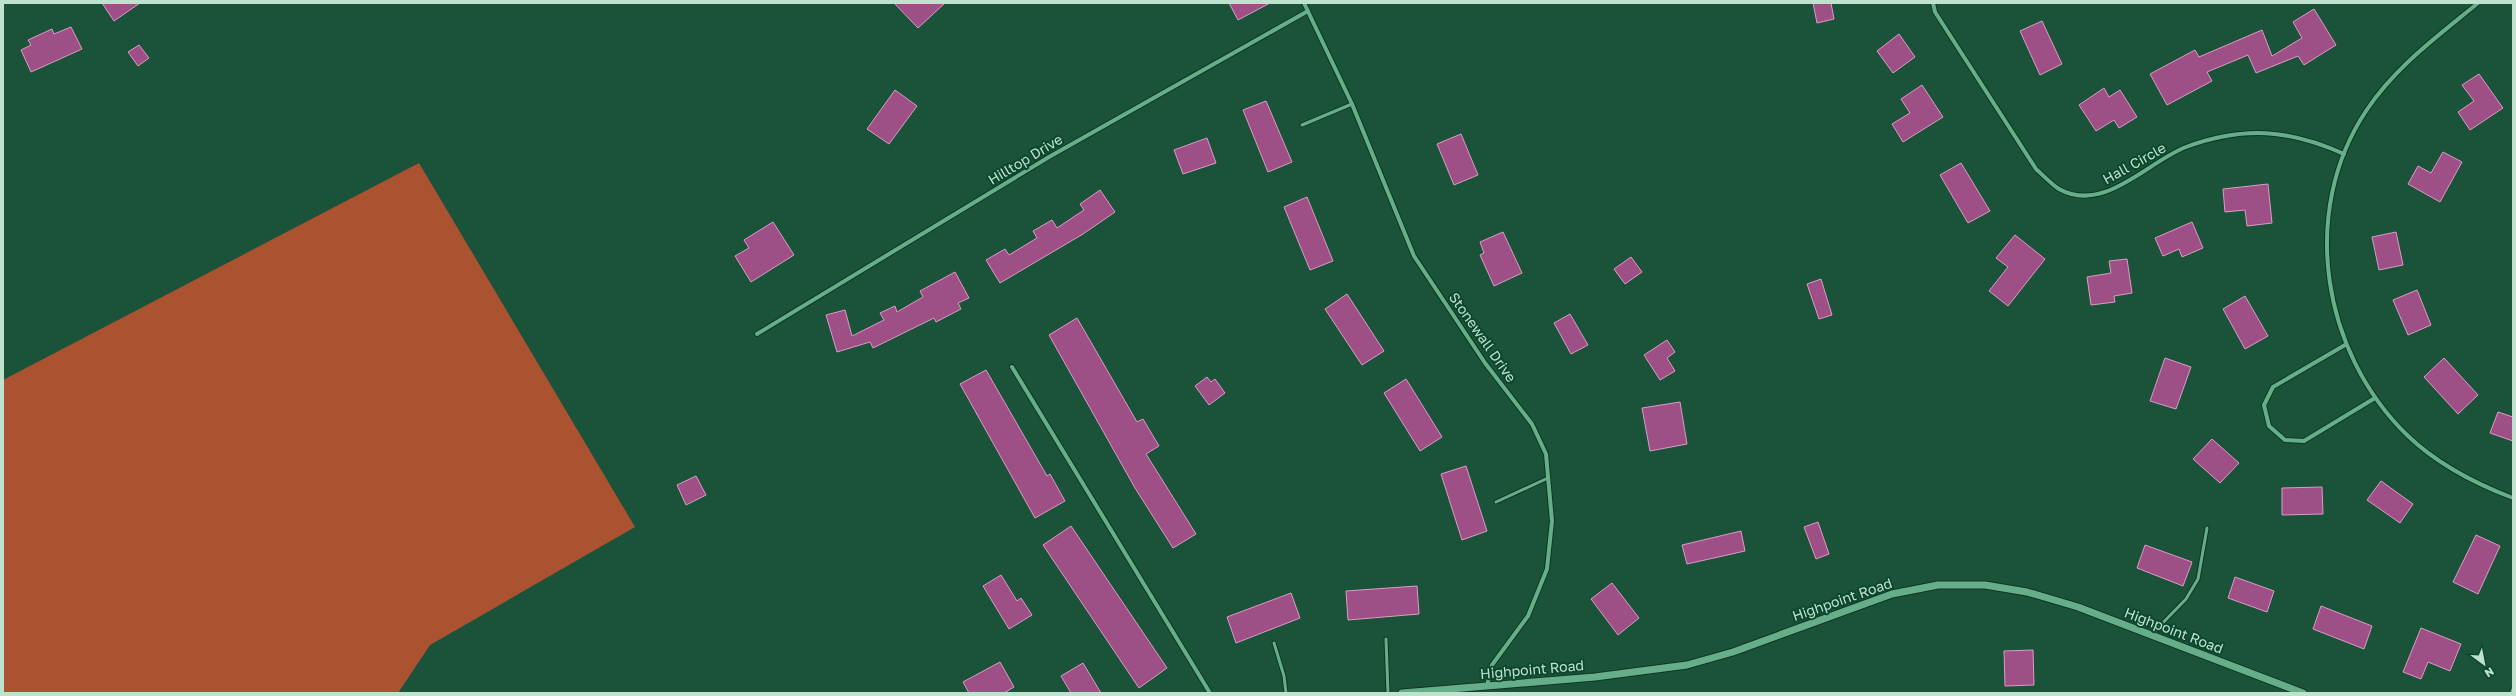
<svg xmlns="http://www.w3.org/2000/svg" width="2516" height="696" font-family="'Golos Text',sans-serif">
	<rect width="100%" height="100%" fill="#1b533a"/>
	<path fill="#ab5331" d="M419,163L635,527L430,645L398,693H3V380Z"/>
	<g fill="#9e4f85" stroke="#db9cc5">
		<path d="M102,3H140L114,21Z"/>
		<path d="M894,3H945L918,28Z"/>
		<path d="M1229,3H1270L1238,20Z"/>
		<path d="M1813,3H1831L1834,19L1817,23Z"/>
		<path d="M2314,9L2336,45L2304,65L2298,56L2256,73L2248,55L2207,72L2212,81L2167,105L2150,74L2195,50L2199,57L2262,30L2272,56L2302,38L2293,22Z"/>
		<path d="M2042,21L2062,64L2040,75L2020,31Z"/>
		<path d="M71,27L82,49L31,72L21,50L31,45L28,40L52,29L54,34Z"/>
		<path d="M1899,34L1915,57L1893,73L1877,51Z"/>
		<path d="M139,45L149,58L138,66L128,52Z"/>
		<path d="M2479,74L2503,108L2470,130L2458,112L2474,101L2462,85Z"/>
		<path d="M1922,85L1943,117L1903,142L1892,124L1910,113L1901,99Z"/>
		<path d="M2104,88L2109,97L2120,90L2137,117L2119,128L2114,120L2096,131L2079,105Z"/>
		<path d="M895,90L917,106L889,144L867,129Z"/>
		<path d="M1266,101L1292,162L1268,172L1243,110Z"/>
		<path d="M1461,134L1478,175L1454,185L1437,144Z"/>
		<path d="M1207,138L1216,163L1183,174L1174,150Z"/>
		<path d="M2443,152L2462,162L2440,202L2408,184L2418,166L2431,173Z"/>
		<path d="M1961,163L1990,211L1968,223L1940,175Z"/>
		<path d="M2268,184L2272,223L2247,226L2245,210L2225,212L2223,189Z"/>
		<path d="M1100,190L1115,212L1083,234L1000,283L986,260L1005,249L1009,255L1037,238L1033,231L1052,220L1057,228L1084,210L1080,204Z"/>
		<path d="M1307,197L1333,261L1310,270L1284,207Z"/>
		<path d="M773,222L794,255L751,282L735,256L749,248L744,240Z"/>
		<path d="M2192,222L2203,248L2182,257L2179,249L2163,256L2155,238Z"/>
		<path d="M1503,232L1522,273L1494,286L1480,255L1484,253L1480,242Z"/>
		<path d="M2396,232L2403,265L2379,270L2372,237Z"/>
		<path d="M2015,235L2045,259L2008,306L1989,291L2008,267L1996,258Z"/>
		<path d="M1631,257L1642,272L1625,284L1614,269Z"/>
		<path d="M2127,259L2132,293L2114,296L2115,302L2091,305L2087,277L2111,273L2109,261Z"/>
		<path d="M955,272L969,298L958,303L961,309L936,322L934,318L873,348L870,342L837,352L826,315L845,310L852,336L884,320L880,313L895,306L897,312L923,297L920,291Z"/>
		<path d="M1821,279L1832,315L1819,319L1807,284Z"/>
		<path d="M2417,290L2431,325L2408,335L2393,300Z"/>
		<path d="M1347,294L1384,351L1362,365L1325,309Z"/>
		<path d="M2245,296L2268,336L2245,349L2223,309Z"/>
		<path d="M1570,314L1588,345L1571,354L1554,323Z"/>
		<path d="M1077,318L1137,422L1143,419L1159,446L1146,454L1196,534L1173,548L1135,488L1049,335Z"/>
		<path d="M1667,340L1675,352L1667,358L1675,371L1660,380L1644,355Z"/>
		<path d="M2165,358L2191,367L2176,409L2150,401Z"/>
		<path d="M2444,358L2478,395L2458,414L2424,377Z"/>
		<path d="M986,370L1047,476L1050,474L1065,501L1035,518L960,384Z"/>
		<path d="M1207,377L1211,382L1215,379L1225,393L1209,405L1195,386Z"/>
		<path d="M1406,379L1442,437L1420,451L1384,393Z"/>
		<path d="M1680,402L1687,444L1650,451L1642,408Z"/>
		<path d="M2498,412L2513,417V441L2490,433Z"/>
		<path d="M2212,439L2239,463L2220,483L2193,459Z"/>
		<path d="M1466,466L1487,531L1462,540L1441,474Z"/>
		<path d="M696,476L706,495L686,505L677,485Z"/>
		<path d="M2381,481L2413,504L2400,523L2367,500Z"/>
		<path d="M2322,487L2323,514L2282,515V488Z"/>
		<path d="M1818,522L1829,554L1816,559L1804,527Z"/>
		<path d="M1071,526L1167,668L1139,688L1043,545Z"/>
		<path d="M1741,531L1745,551L1687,564L1682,545Z"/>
		<path d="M2476,535L2500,546L2478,594L2453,582Z"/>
		<path d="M2145,545L2192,562L2183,586L2137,568Z"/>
		<path d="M1001,575L1017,601L1021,598L1032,615L1009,629L983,586Z"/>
		<path d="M2235,577L2274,591L2267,612L2228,598Z"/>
		<path d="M1612,583L1639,618L1618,635L1591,599Z"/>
		<path d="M1417,586L1419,614L1348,620L1346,591Z"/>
		<path d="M1291,593L1300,618L1236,643L1227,617Z"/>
		<path d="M2321,606L2372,626L2364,649L2313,629Z"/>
		<path d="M2421,628L2461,644L2450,671L2428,662L2421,679L2403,672Z"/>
		<path d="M2033,650L2034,685L2005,686L2004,651Z"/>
		<path d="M1000,662L1014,687L1004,693H969L963,682Z"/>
		<path d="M1083,663L1101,693H1071L1061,676Z"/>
	</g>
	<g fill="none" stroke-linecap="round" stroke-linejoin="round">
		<defs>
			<g id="service">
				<path d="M1302,125L1352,104"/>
				<path d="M1496,502L1548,478"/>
				<path d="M2151,635L2186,599L2198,579L2207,528"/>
				<path d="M1386,639L1388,693"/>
				<path d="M1274,643L1284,676L1286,693"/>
			</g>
			<g id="minor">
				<path d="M1304,3L1352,104L1414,256L1485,363L1532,424L1546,454L1552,521L1547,569L1528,616L1492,665L1487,686"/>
				<path d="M1933,3L1935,12L2036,169C2043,175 2051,184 2059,189C2104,214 2147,162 2186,147C2243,126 2289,129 2344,154"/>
				<path d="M2478,3C2438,36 2395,67 2366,111C2299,212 2322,352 2407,435C2436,463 2476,484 2513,498"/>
				<path d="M757,334L1049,157L1308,11"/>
				<path d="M2345,345L2273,387L2264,405L2269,426L2285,440L2304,441L2375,398"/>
				<path d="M1012,367L1210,693"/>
				<path d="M2512,693L2513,690"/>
			</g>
			<path id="tertiary" d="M1402,693L1595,677L1687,665L1733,652L1892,594L1938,585H1985L2027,592L2078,607L2303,693"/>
		</defs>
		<use href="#service" stroke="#0e3624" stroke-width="5"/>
		<use href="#minor" stroke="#0e3624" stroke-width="6"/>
		<use href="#tertiary" stroke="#0e3624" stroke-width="9"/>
		<use href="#service" stroke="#66ae8a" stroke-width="3"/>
		<use href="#minor" stroke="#66ae8a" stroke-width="4"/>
		<use href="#tertiary" stroke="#66ae8a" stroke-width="7"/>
	</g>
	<g text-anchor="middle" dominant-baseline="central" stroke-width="4" stroke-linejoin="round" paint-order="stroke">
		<g font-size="14" fill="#bfe2ce" stroke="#0c4830">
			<text transform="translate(1025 159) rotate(-31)">Hilltop Drive</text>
			<text transform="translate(2134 163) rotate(-29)">Hall Circle</text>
			<text transform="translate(1483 337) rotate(55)">Stonewall Drive</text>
			<text transform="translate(1842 599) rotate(-19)">Highpoint Road</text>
			<text transform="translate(2174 630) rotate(21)">Highpoint Road</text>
			<text transform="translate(1532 669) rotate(-5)">Highpoint Road</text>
		</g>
	</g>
	<rect width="2516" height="696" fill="none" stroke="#bfe2ce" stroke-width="8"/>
	<g transform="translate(2484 664) rotate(148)" stroke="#0c4830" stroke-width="3" paint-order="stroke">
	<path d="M0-3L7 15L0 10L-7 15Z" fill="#bfe2ce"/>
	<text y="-6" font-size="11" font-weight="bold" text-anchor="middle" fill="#bfe2ce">N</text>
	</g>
</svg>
